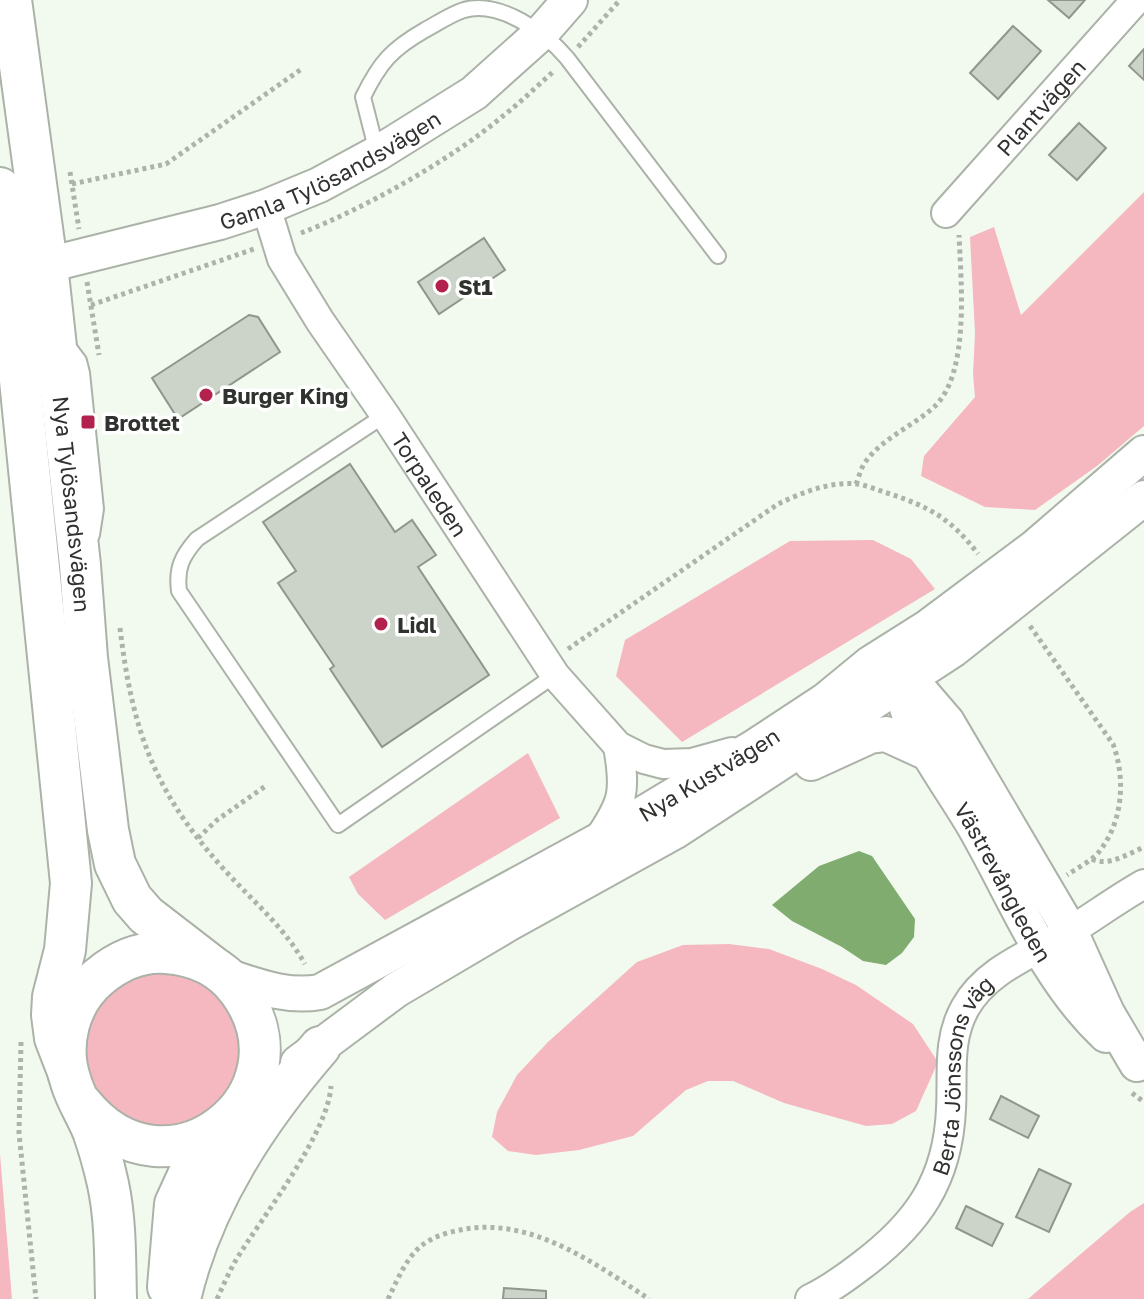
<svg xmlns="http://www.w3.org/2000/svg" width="1144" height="1299" font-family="'Golos Text',sans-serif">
	<rect width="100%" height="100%" fill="#f2faef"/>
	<g fill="#f5b8c0">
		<path d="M1144,192V426L1097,466L1035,510L985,507L921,476L924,456L975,397L973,374L975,333L970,237L994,227L1021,315Z"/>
		<path d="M873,540L911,559L935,589L682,742L616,676L625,640L790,541Z"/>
		<path d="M528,753L560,818L385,920L358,894L349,877Z"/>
		<path d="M729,944L769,949L822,969L856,985L913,1024L938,1062L916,1111L892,1124L866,1126L784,1103L733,1081H708L686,1090L633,1136L579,1150L536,1155L508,1151L492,1137L497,1112L517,1075L548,1042L637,962L683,945Z"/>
		<circle cx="162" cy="1050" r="77"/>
		<path d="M0,1154L12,1299H0Z"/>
		<path d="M1144,1203V1299H1028L1130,1212Z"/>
	</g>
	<path fill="#80ac6f" d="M859,851L872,856L915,919L914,937L902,953L886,965L863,961L842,947L792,921L772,905L819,866Z"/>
	<g fill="#ccd4ca" stroke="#8f968d" stroke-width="2">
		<path d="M1048,0H1085L1069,18Z"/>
		<path d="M1013,26L1041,51L998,99L970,73Z"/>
		<path d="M1144,49V80L1129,66Z"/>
		<path d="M1079,123L1106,148L1077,180L1049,155Z"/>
		<path d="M484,238L505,270L439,314L418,282Z"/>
		<path d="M249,315L258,317L280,352L178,419L152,378Z"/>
		<path d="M350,464L395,532L412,520L436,555L418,567L489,675L382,747L330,669L334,666L278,583L296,571L263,522Z"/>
		<path d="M1001,1096L1039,1116L1028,1138L990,1119Z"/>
		<path d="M1039,1169L1071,1184L1049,1232L1016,1217Z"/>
		<path d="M966,1206L1003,1224L992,1246L956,1228Z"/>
		<path d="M504,1288L546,1291V1299H503Z"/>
	</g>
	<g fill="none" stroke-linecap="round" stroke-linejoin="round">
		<defs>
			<g id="service">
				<path d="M377,152L363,97C380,62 392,49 425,30C438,23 451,14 464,10C500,0 546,33 567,58L718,256"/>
				<path d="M67,345L79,361L82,373L96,509L92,535"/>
				<path d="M385,415L197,539C182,556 176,568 179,591L338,825L555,675"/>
			</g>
			<g id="minor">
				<path id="s1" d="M266,207L282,259L320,321L385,415L555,675L618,746L644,759L663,764L692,763L732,752"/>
				<path id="s2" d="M946,213L1136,0"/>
				<path d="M597,841C624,802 626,792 618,746"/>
				<path id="s3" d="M810,1299C829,1290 844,1279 861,1266C917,1224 948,1181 951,1109C953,1074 947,1040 965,1008C987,968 1035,953 1072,930C1096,915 1119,898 1144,884"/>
			</g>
			<g id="tertiary">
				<path id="s4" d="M47,265L220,222L266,207L319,185L378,153L474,93L542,32L570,0"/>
				<path id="s5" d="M907,666C904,678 902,689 905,702C916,741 952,788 973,824C1015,896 1044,976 1106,1035"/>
				<path d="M886,677L907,680L916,686L947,722L1070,931L1107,1013L1137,1064"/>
				<path d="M811,763L870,736L886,734L932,755"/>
				<path id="s6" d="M226,976C258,986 286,998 320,992L596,842L756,746L826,700L871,663L928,627L1035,547L1144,453"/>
				<path d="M298,1063L396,990L506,925L674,832L954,649L1144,498"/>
			</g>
			<g id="secondary">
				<path id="s7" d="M11,0L47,265L80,565L87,658L108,830L115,864L132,899L146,915L212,966"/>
				<path d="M0,188L11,266L15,331L71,883L65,950L53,997L52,1015L55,1038L67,1069"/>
				<path d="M82,1104C168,1211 314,1093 239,991C222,967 195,955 166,953C141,951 118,961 99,977C69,1002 58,1045 71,1082C76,1099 86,1114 93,1131C99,1148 104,1166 108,1184C116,1221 115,1261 116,1299"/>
				<path d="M168,1287L175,1204L197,1156L212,1133"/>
				<path d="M180,1299C202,1203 257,1120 320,1047"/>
			</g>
		</defs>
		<use href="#service" stroke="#abb2a8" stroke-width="18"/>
		<use href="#minor" stroke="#abb2a8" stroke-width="32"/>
		<use href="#tertiary" stroke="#abb2a8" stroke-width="38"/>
		<use href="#secondary" stroke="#abb2a8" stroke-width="44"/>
		<g stroke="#adb3ab" stroke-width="5" stroke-dasharray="4 4" stroke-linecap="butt">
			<path d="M578,47L620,0"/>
			<path d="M70,172L79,229"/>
			<path d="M72,184L166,164L303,68"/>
			<path d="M301,233C364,209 452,159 503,116C521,102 537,86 554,71"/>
			<path d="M87,282L99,355"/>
			<path d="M91,305L254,249"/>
			<path d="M856,484C859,477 861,467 866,461C883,438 913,426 934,407C970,374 961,282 959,235"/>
			<path d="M1030,626L1113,744C1126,779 1123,823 1098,853C1090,862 1077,868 1067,875"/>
			<path d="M120,628C132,728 153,790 221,866C250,899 283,925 305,964"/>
			<path d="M568,649L778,504C801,493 830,481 857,484C866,485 877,490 887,493C928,506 952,519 978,554"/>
			<path d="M198,838L217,820L267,785"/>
			<path d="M1092,859C1108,867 1128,854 1144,847"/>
			<path d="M21,1042L19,1133L36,1299"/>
			<path d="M1132,1093L1144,1102"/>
			<path d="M217,1299C223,1286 229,1272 236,1260C262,1217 328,1134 331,1086"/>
			<path d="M388,1299C397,1281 405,1260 420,1247C432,1236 450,1232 465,1229C533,1218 594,1263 649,1299"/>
		</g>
		<use href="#service" stroke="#fff" stroke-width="14"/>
		<use href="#minor" stroke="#fff" stroke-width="28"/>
		<use href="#tertiary" stroke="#fff" stroke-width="34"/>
		<use href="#secondary" stroke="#fff" stroke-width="40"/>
	</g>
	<g fill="#b3224c" stroke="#fff" stroke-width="3">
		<circle cx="442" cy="286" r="8"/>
		<circle cx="206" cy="395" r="8"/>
		<rect x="80" y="414" width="16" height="16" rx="4"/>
		<circle cx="381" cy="624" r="8"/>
	</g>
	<g text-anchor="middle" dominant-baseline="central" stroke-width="7" stroke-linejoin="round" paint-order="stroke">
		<g font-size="22" fill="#2f322e" stroke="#fff">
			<text stroke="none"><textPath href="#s2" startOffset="142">Plantvägen</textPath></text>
			<text stroke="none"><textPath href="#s4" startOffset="300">Gamla Tylösandsvägen</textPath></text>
			<text stroke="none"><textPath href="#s1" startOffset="324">Torpaleden</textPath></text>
			<text stroke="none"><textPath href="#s7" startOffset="508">Nya Tylösandsvägen</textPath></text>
			<text stroke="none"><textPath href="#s6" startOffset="542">Nya Kustvägen</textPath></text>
			<text stroke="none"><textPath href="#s5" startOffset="242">Västrevångleden</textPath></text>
			<text stroke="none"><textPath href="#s3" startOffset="286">Berta Jönssons väg</textPath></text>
		</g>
		<g font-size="22" font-weight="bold" fill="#2f322e" stroke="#fff" text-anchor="start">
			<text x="458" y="286">St1</text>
			<text x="222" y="395">Burger King</text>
			<text x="104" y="422">Brottet</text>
			<text x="397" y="624">Lidl</text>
		</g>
	</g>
</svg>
